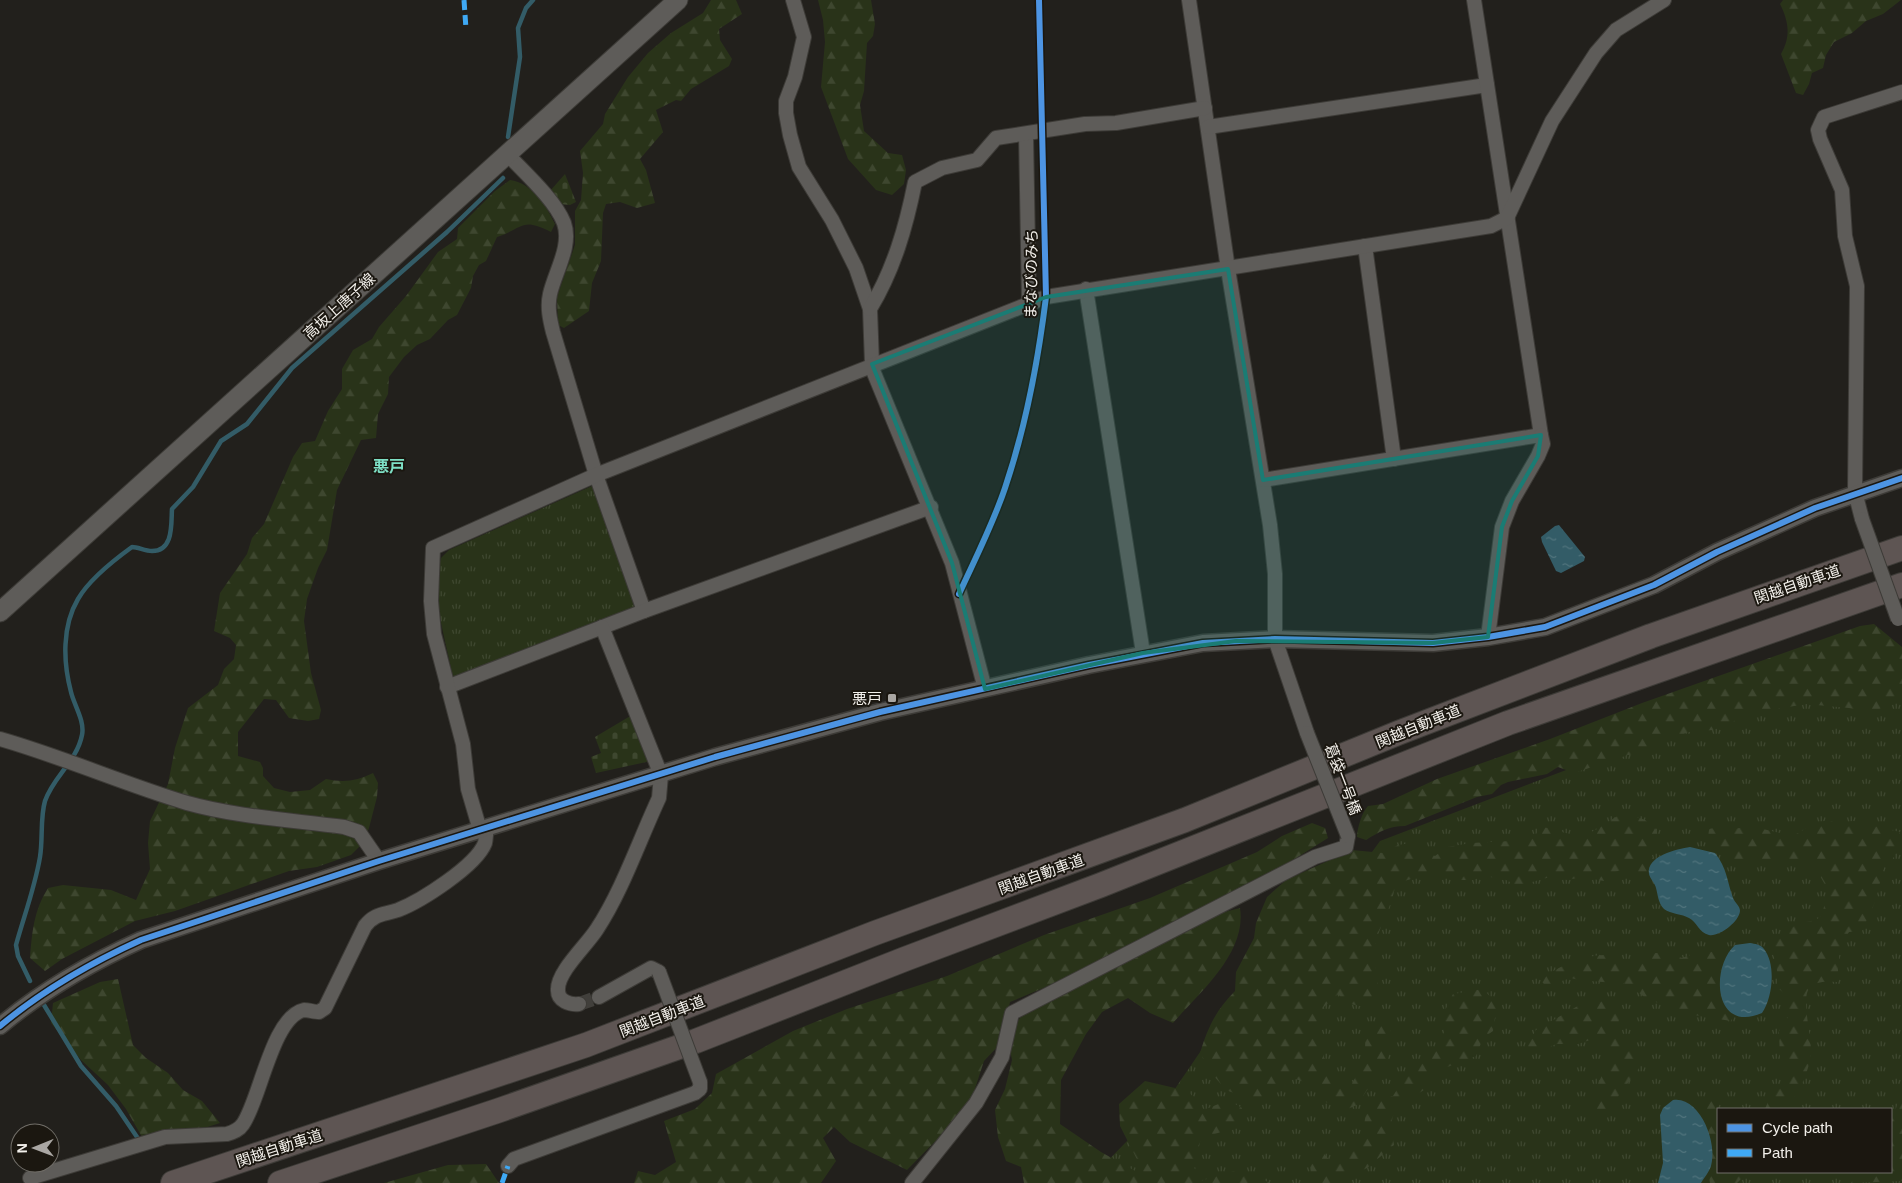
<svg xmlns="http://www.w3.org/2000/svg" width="1902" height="1183" font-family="Helvetica,'Noto Sans JP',sans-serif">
	<defs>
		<pattern id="grass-tufts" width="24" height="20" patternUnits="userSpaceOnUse" patternTransform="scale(1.25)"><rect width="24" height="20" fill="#293319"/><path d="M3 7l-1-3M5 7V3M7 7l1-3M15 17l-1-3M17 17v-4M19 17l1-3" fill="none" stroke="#3e472f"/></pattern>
		<pattern id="forest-firs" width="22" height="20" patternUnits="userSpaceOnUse" patternTransform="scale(1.25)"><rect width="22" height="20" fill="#293319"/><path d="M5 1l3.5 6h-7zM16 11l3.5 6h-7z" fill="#3e472f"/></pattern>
		<pattern id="cemetery-stones" width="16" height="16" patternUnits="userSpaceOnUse" patternTransform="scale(1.25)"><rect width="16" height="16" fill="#293319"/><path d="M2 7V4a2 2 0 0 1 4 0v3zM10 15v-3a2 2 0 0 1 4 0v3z" fill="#3e472f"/></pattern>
		<pattern id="water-ripples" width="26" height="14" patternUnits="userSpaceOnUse" patternTransform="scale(1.25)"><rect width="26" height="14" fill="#335c67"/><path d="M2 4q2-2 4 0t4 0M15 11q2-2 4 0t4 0" fill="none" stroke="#51747d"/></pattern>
	</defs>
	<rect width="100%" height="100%" fill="#22201c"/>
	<g fill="url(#grass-tufts)" fill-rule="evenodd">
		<path d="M592,486L598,496L636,603L632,610L453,677L439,614V566L441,558L449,550Z"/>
		<path d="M1902,675V1183H1086L1168,1099L1260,964L1345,889L1380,841L1734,706ZM1718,1109H1891V1172H1718Z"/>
	</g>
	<g fill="url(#forest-firs)">
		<path d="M711,0H736L742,14L719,29L720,40L732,59L729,66L691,89L681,101L676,100L656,110L663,132L640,159L646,170L655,203L637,208L620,202L606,204L603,213L601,261L592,283L589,311L564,328L558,325L557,297L575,245V211L581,200L583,173L580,151L603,124L605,114L628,77L648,53L671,33L703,13Z"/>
		<path d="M818,0H871L875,24L873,36L867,43L864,91L860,105L864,131L888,153L902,155L906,170L904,184L892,195L876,190L848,159L821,87L825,42L823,20Z"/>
		<path d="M1783,0H1901L1883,14L1866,21L1852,33L1834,42L1826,55L1823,68L1812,73L1809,84L1803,95L1796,93L1781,54C1791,37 1789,22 1780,4Z"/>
		<path d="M510,180C532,183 546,205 555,224L551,232C521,217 524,228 497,237L486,261L479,265L473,276L471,288L457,315L448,320L430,339L417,345L404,357L389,377L388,394L378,414L376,438L361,440L337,490L327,550L318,568L307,599L304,621L311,673L321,710L319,719L308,721L289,718L276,700L264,699L238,732V756L260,762L263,768V776L274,788L290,792L310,790L326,779C344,783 357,781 373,773L378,783L377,797L369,828L363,843L351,855L317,867L289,871L175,911L135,921L62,959L45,971L30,958C32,932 34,910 48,888L63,885L111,890L136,900L150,869L148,843L150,821L168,784L175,748L188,708L218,685L224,669L234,659L236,645L230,638L214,631L220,593L247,554L252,538L264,524L293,457L302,443L315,441L328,411L342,389V369L353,350L372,339L379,327L406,296L438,252L457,239L458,228L495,191Z"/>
		<path d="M1874,624L1902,647V697L1872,713L1849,708L1806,704L1753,713L1713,730L1689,732L1666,740L1649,753L1628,755L1574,773L1558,767L1547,774L1508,782L1501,785L1492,794L1477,797L1405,826C1389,826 1379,832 1366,840L1357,837C1357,829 1362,812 1368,806L1383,804L1437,779L1550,739L1642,703L1860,626Z"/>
		<path d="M1626,813C1641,820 1657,819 1658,839L1649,851L1657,865L1655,869L1643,875C1624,871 1619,865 1604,881L1582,877L1567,880L1550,877L1518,886L1506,880L1485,876L1472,880H1457L1442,871C1424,877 1412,876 1395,886C1392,909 1376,930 1375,950C1374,972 1382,987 1374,1009L1346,1003L1338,994C1332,1000 1322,1007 1319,1014C1309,1037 1329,1071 1344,1087L1352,1084C1355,1077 1361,1070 1363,1062C1368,1050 1362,1040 1368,1026L1387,1019L1391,1028L1388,1059L1357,1105L1343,1111L1324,1101L1311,1084L1292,1078L1265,1097H1244L1226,1090L1213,1075L1200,1053C1208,1027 1216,1010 1235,991L1236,972L1254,938L1256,923L1267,897L1286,880L1352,850L1383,853L1398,845L1411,843L1435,856L1447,847L1471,843L1530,840L1536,835L1539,827C1552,827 1572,837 1581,835C1598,833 1610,817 1626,813Z"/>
		<path d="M1828,820L1839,824L1853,821L1900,832L1899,844L1894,857L1884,867L1875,902L1862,931L1849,932L1840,946L1837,982C1827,982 1816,980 1809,989C1801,998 1812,1039 1811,1053C1809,1073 1798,1094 1786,1109H1765L1770,1097L1781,1087L1786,1073L1780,1059L1779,1031L1788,1017L1787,996L1777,987C1779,969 1775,956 1767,940L1782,936L1796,924L1816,920L1822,915L1828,890L1811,860H1787L1775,866L1736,861L1723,853L1708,839L1709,829L1724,826L1734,829L1750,826L1793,836L1813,824Z"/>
		<path d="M1312,823L1325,828L1328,838L1266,877L1225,895L1159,935L1098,965L1010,1002L1002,1042L984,1061L969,1107L907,1170L850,1142L834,1127L823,1138L836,1161L821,1183H634L638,1171L655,1175L676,1162L664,1121L695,1109L712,1093L716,1074L793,1031L847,1009L947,976L1044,935L1150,898L1257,852L1282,836Z"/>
		<path d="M1240,908C1247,953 1200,992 1173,1023L1150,1013L1128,998L1102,1012L1086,1034L1061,1080L1060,1124L1101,1152L1146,1177L1120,1126L1119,1104L1145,1081L1188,1091L1204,1110L1228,1100L1242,1108L1239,1124L1228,1130L1201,1138L1194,1167L1200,1181L1241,1169L1270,1183H1024L1021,1167L1006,1161L998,1137L995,1110L1005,1089L1012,1060L1009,1044L1019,1019L1038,1003L1209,916Z"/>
		<path d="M1722,951L1733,963L1738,1005L1731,1021L1688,1014L1671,1009L1643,996L1627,984L1579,980L1571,978L1546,986L1541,981C1551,968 1587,955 1604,955C1614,956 1625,961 1633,965C1649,952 1663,948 1682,958L1696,953Z"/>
		<path d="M118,979L133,1045L146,1058L168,1073L183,1090L202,1101L220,1123L198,1130L142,1137L126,1109L108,1085L81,1060L51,1023L53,1003L100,982Z"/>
		<path d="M1483,989L1497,1004L1493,1031L1483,1038L1476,1056L1432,1073L1424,1090L1395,1108L1391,1124L1394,1145L1367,1168L1348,1177L1343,1183H1314L1309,1162L1320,1149L1331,1162L1348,1148L1362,1142L1366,1111L1379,1096H1393L1415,1062L1436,1049L1445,1030L1443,1015L1453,994Z"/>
		<path d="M1605,1001L1619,1006L1620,1015L1617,1031L1641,1052L1639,1068L1617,1098L1609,1116L1602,1121H1595L1588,1112L1607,1061L1606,1047L1590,1040L1578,1044H1557L1537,1051L1527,1046L1536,1030L1583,1003Z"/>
		<path d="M1902,1091V1181L1851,1183L1858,1172H1891V1123Z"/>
		<path d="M1717,1098L1718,1172H1748L1737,1183H1710L1698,1124L1705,1102Z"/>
		<path d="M486,1164L499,1183H384L448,1165Z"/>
	</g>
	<g fill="url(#cemetery-stones)">
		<path d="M565,174L576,202L570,205L559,204L550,191Z"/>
		<path d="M632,715L651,761L596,773L591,757L601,753L595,737Z"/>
	</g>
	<g fill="url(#water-ripples)">
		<path d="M1559,525L1585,557L1584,561L1561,573L1556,571L1542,542L1541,537L1555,526Z"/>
		<path d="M1690,847L1715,853C1727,868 1727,881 1733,898C1735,903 1740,906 1740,911C1739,922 1719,937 1709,935C1699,933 1697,922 1689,918C1682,914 1671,914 1664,909C1658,903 1658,895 1656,888C1655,883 1650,879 1649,874C1646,856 1677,849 1690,847Z"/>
		<path d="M1750,943C1755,944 1760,944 1764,949C1776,964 1773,997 1762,1013C1714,1034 1710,968 1735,945Z"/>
		<path d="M1673,1100C1700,1096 1718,1143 1711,1166C1709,1172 1704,1178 1701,1183H1658L1663,1163L1660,1115L1663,1108Z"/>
	</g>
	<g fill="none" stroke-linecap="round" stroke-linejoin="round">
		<g stroke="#335c67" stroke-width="4.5">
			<path d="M508,137L520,57L518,28L526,8L533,0"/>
			<path d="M30,981L18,956L16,945C24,916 35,887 40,857C43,839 40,818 45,801C53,777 77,761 82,735C85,721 74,705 71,692C63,662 62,626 78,599C89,580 114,560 132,547C138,547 145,551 152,551C174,551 171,523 172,509L193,487L221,441L247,424L292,368L447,232L503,178"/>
			<path d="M44,1005L81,1066L116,1106L137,1137"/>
		</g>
		<path stroke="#413f3b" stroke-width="14" stroke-dasharray="14 7" stroke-linecap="butt" d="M579,1004L599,997"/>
		<defs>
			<g id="minor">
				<path d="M793,0L804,37L795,77L786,101V113L790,135L799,167L832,220L856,268L870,309L872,364L874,373L952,563L985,689"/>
				<path d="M1189,0L1228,269L1270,525L1275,574V639L1307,733"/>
				<path d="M1208,127L1487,85"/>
				<path d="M1026,134L1029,302"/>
				<path d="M508,155C525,173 555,200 564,223C572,246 555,272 550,294C547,307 550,320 553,332L596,475L644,611"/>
				<path d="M1365,246L1394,459"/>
				<path d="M1086,289L1143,653"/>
				<path d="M870,309C894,269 906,227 915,182L942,168L977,160L996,138L1085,124L1116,123L1205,108"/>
				<path d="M1263,480L1541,435L1474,0"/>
				<path d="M1862,519L1855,492L1857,286L1845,236L1842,190L1820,139L1818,130L1824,117L1902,92"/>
				<path d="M1488,637L1502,527L1512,501L1538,456L1543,444L1541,435"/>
				<path d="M447,687L644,611L931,507"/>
				<path d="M0,739C63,757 124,784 187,803C237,817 292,820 344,827L359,832L379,861"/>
				<path d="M480,830L468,789L463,744L434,634L431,601L433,548L596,475L1046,297L1491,226L1507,218L1552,121L1596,53L1616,30L1664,0"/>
				<path d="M599,997L651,968L659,972"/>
				<path d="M579,1004C570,1005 557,1001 558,989C558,971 587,945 597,929C622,891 639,841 659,798L661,775L602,627"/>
				<path d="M508,1166L514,1159L695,1093L700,1089V1082"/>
				<path d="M30,1178L165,1137L227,1134C234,1132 239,1130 243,1124C260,1100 272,1017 304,1010C308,1010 315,1012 319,1012L325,1008L365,926C375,913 384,915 398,910C421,901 476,866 485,843C486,838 486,832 487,827"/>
				<path d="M912,1183L976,1103L1002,1057L1012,1013L1315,857L1346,847L1348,836"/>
			</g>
			<path id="tertiary" d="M0,1026C43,990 90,963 141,940L379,861L715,757L880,712L1089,665L1203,643L1275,639L1433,643L1488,637L1545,627L1654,585L1717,552L1815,508L1902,478"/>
			<path id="secondary" d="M0,612L678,0"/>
			<g id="motorway">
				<path d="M173,1183L586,1045L875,933L1185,820L1398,733L1651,636L1902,548"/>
				<path d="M280,1183L497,1111L696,1041L905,959L1101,885L1508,723L1902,585"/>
			</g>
		</defs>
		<use href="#minor" stroke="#3d3b37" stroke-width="16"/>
		<use href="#tertiary" stroke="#3d3b37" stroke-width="19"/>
		<use href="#secondary" stroke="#3d3b37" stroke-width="21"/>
		<use href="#motorway" stroke="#3d3b37" stroke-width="26"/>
		<use href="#minor" stroke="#5e5c59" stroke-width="14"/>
		<use href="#tertiary" stroke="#5e5c59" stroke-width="16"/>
		<use href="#secondary" stroke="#5e5c59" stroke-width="19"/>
		<use href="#motorway" stroke="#5e5553" stroke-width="24"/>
		<defs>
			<g id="minor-bridge">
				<path d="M1862,519L1898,619"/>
				<path d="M1307,733L1348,836"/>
				<path d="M659,972L700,1082"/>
			</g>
		</defs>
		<use href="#minor-bridge" stroke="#3d3b37" stroke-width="16" stroke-linecap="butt"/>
		<use href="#minor-bridge" stroke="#5e5c59" stroke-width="14"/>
		<g stroke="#3fa9f5" stroke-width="5" stroke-dasharray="10 5" stroke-linecap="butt">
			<path d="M464,0L466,29"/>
			<path d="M502,1183L508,1166"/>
		</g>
		<defs>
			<g id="cycleway">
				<path d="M959,594C975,559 993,524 1005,488C1026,426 1038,362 1046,297L1039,0"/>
				<path d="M0,1026C43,990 90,963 141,940L379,861L715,757L880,712L1089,665L1203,643L1275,639L1433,643L1488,637L1545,627L1654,585L1717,552L1815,508L1902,478"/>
			</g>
		</defs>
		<use href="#cycleway" stroke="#1b1710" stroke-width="9"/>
		<use href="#cycleway" stroke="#4d94e3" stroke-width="6"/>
	</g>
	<path fill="#1a7c74" fill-opacity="0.2" stroke="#1a7c74" stroke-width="4" stroke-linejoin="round" d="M1228,269L1263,480L1541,435L1538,456L1512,501L1502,527L1488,637L1433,643L1236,641L1143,653L985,689L952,563L872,364L1046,297Z"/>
	<rect fill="#aaa7a3" stroke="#1b1710" stroke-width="2" x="887" y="693" width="10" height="10" rx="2.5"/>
	<g text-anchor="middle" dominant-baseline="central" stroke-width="4" stroke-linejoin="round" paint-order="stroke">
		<g font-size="15" fill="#f3f0eb" stroke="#1b1710">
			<text transform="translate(1031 274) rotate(-89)">まなびのみち</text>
			<text transform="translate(339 306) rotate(-42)">高坂上唐子線</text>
			<text transform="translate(1797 584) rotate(-19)">関越自動車道</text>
			<text transform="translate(1418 726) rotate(-22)">関越自動車道</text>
			<text transform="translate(1343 779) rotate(69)">葛袋一号橋</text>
			<text transform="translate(1041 874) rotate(-20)">関越自動車道</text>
			<text transform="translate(662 1016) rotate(-21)">関越自動車道</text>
			<text transform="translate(279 1148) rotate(-18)">関越自動車道</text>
		</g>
		<g font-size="15" fill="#f3f0eb" stroke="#1b1710" text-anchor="end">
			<text x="882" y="698">悪戸</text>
		</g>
		<g font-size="16" font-weight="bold" fill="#7ee0c6" stroke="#1b1710">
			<text x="389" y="466">悪戸</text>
		</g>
	</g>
	<rect x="1717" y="1108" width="175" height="65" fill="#1b1710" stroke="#716e68"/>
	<rect x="1727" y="1124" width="25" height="8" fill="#4d94e3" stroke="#716e68"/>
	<text x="1762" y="1133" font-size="15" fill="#f3f0eb">Cycle path</text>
	<rect x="1727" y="1149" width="25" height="8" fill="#3fa9f5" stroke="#716e68"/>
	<text x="1762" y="1158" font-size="15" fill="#f3f0eb">Path</text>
	<g transform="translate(35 1148) rotate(269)"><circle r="24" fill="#1b1710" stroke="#716e68"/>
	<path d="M0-4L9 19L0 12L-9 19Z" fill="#aaa7a3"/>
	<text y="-8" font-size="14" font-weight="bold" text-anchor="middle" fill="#f3f0eb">N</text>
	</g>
</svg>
